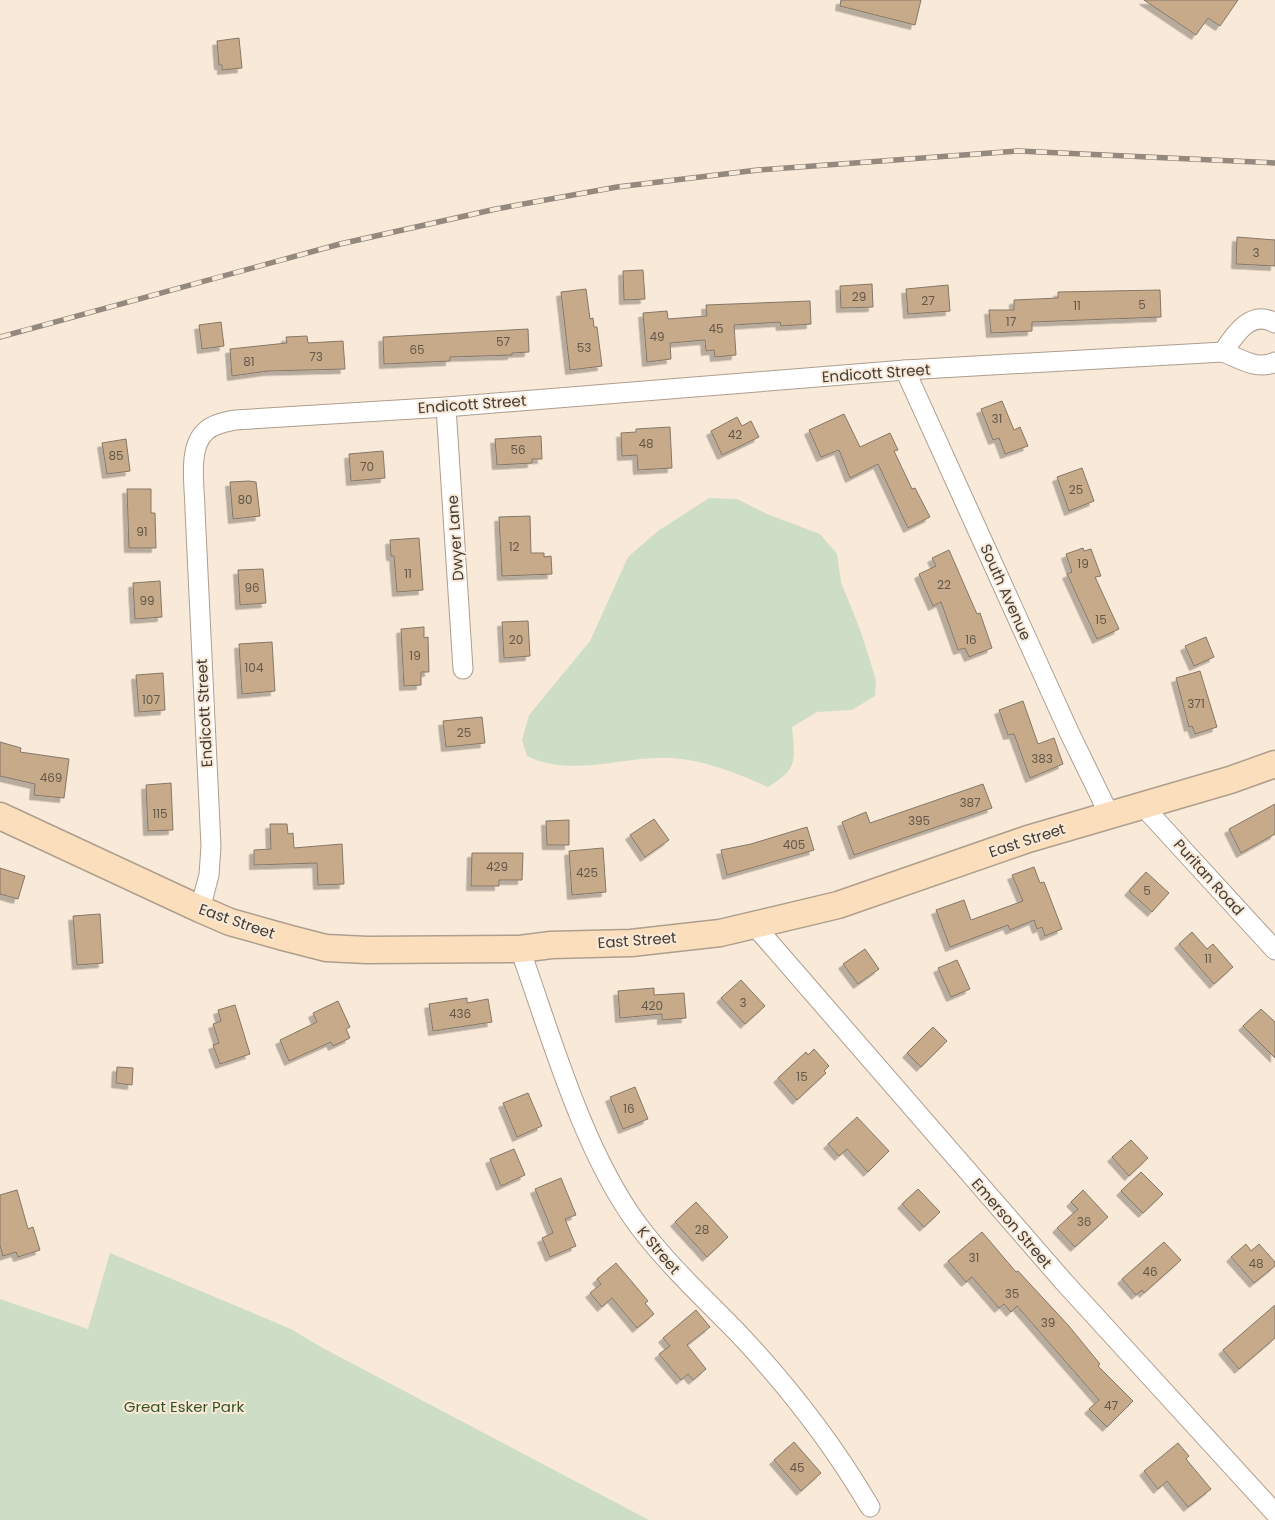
<svg xmlns="http://www.w3.org/2000/svg" width="1275" height="1520" font-family="Poppins,sans-serif">
	<defs>
		<filter id="shadow"><feDropShadow dx="-4.5" dy="4.5" stdDeviation="0" flood-color="#0004"/></filter>
	</defs>
	<rect width="100%" height="100%" fill="#f9e9d8"/>
	<g fill="#cedec6">
		<path d="M709,498L737,499L767,514L820,534L837,554L841,582L861,632L876,680L875,696L852,710L817,712L792,727C795,760 799,768 768,787C736,773 705,760 670,758C622,756 572,778 527,756L522,740L529,715L590,641L628,557L658,531Z"/>
		<path d="M110,1253L291,1329L321,1347L649,1520H0V1299L88,1329Z"/>
	</g>
	<g fill="#c7aa89" stroke="#857768" filter="url(#shadow)">
		<path d="M841,0H921L915,25L840,6Z"/>
		<path d="M1144,0H1238L1220,26L1208,18L1196,35Z"/>
		<path d="M239,38L242,68L222,70V65H219L217,41Z"/>
		<path d="M1237,237L1275,240V266L1236,264Z"/>
		<path d="M643,270L645,299L624,300L623,271Z"/>
		<path d="M872,284L873,307L841,308L840,286Z"/>
		<path d="M948,285L950,311L908,314L906,289Z"/>
		<path d="M586,289L590,319L593,318L594,327H597L602,366L570,370L561,292Z"/>
		<path d="M1160,290L1161,317L1032,322V331L991,333L989,310H1014V300L1058,298V292Z"/>
		<path d="M810,301L811,324L781,326L780,322L734,325L736,355L715,357L714,350L706,351L705,340L670,343L671,359L647,362L643,313L667,311L668,319L707,316L706,305Z"/>
		<path d="M221,322L224,346L202,349L199,325Z"/>
		<path d="M528,329L529,352L512,353V355L450,357V361L384,364L383,337Z"/>
		<path d="M307,336L308,343L343,341L345,369L268,371L232,376L230,349L287,343L286,337Z"/>
		<path d="M1002,401L1014,430L1020,427L1028,446L1005,454L999,438L993,440L981,409Z"/>
		<path d="M844,414L860,447L890,433L898,450L894,451L912,489L915,488L930,517L908,528L878,464L850,478L839,450L821,457L809,430Z"/>
		<path d="M737,417L742,426L751,421L759,437L722,455L711,431Z"/>
		<path d="M670,427L672,468L638,470L637,455L622,456L621,433L636,432V429Z"/>
		<path d="M541,436L542,459H532V463L497,465L495,439Z"/>
		<path d="M126,439L130,471L107,474L102,443Z"/>
		<path d="M383,451L385,478L351,481L349,454Z"/>
		<path d="M1082,468L1094,501L1069,511L1057,477Z"/>
		<path d="M249,481L256,482L260,516L233,519L230,482Z"/>
		<path d="M127,489H151V513H155L156,548H129Z"/>
		<path d="M530,516L531,553H544V557L551,556L552,574L502,576L499,517Z"/>
		<path d="M419,538L423,590L397,592L394,556H391L390,540Z"/>
		<path d="M1083,548L1084,551L1091,549L1101,576L1095,577L1119,629L1097,639L1067,574L1072,572L1066,554Z"/>
		<path d="M949,550L977,614L980,613L992,648L969,657L965,648L958,650L941,602L933,606L919,574L936,566L932,558Z"/>
		<path d="M263,569L266,603L240,605L238,570Z"/>
		<path d="M160,581L162,617L135,619L133,583Z"/>
		<path d="M528,621L530,656L504,658L502,622Z"/>
		<path d="M424,627V638L428,637L429,672H421V685L404,686L401,629Z"/>
		<path d="M1206,637L1214,657L1194,666L1185,646Z"/>
		<path d="M272,642L275,691L242,694L239,644Z"/>
		<path d="M1200,671L1217,727L1195,734L1192,726L1189,727L1176,678Z"/>
		<path d="M163,673L165,710L139,712L136,675Z"/>
		<path d="M1023,701L1038,744L1054,738L1063,764L1030,778L1014,734L1008,735L999,710Z"/>
		<path d="M482,717L485,743L446,747L443,721Z"/>
		<path d="M0,742L21,748L20,752L69,759L64,798L34,795L35,784L0,776Z"/>
		<path d="M171,783L173,830L148,831L146,785Z"/>
		<path d="M983,784L992,808L854,855L842,822L866,812L870,823Z"/>
		<path d="M1275,804V834L1241,853L1229,829Z"/>
		<path d="M654,819L669,840L645,857L630,835Z"/>
		<path d="M569,820V845H547L546,821Z"/>
		<path d="M270,824H287L288,834L293,833L294,848L342,844L344,884L318,885L317,863L254,865V850L271,849Z"/>
		<path d="M807,827L814,850L727,875L721,850L751,844Z"/>
		<path d="M603,848L606,892L572,895L569,851Z"/>
		<path d="M472,853H523L522,880H499V886H471Z"/>
		<path d="M1034,867L1040,883L1044,882L1062,929L1045,936L1042,927L1037,929L1034,920L1010,930L1008,925L950,947L936,910L964,900L971,920L1023,901L1012,875Z"/>
		<path d="M0,868L25,876L18,899L0,894Z"/>
		<path d="M1146,872L1169,893L1152,912L1129,891Z"/>
		<path d="M100,914L103,963L77,965L73,916Z"/>
		<path d="M1192,932L1207,949L1213,944L1233,967L1214,984L1179,944Z"/>
		<path d="M865,949L879,969L858,984L843,964Z"/>
		<path d="M957,960L970,989L951,997L938,968Z"/>
		<path d="M741,980L765,1006L745,1024L721,998Z"/>
		<path d="M654,988V995L684,993L686,1018L662,1020V1014L620,1018L618,991Z"/>
		<path d="M467,998V1003L488,999L492,1022L433,1031L429,1004Z"/>
		<path d="M338,1001L350,1027L346,1029L350,1038L333,1046L331,1042L289,1061L280,1040L317,1022L313,1013Z"/>
		<path d="M235,1005L250,1054L220,1064L213,1045L219,1043L213,1024L221,1021L218,1010Z"/>
		<path d="M1261,1009L1275,1022V1058L1243,1026Z"/>
		<path d="M933,1027L947,1041L921,1067L907,1053Z"/>
		<path d="M814,1049L829,1066L824,1071L826,1073L797,1100L778,1078L806,1052L808,1055Z"/>
		<path d="M117,1067L133,1068L132,1085L116,1083Z"/>
		<path d="M635,1087L648,1119L623,1129L610,1097Z"/>
		<path d="M528,1093L542,1126L517,1137L503,1103Z"/>
		<path d="M857,1117L889,1151L868,1172L847,1149L839,1156L828,1144Z"/>
		<path d="M1131,1140L1148,1158L1129,1176L1112,1157Z"/>
		<path d="M514,1149L525,1175L501,1186L490,1159Z"/>
		<path d="M1141,1172L1163,1194L1143,1213L1121,1191Z"/>
		<path d="M561,1178L576,1215L565,1219L576,1246L550,1257L542,1238L553,1233L535,1189Z"/>
		<path d="M918,1189L940,1212L924,1227L902,1204Z"/>
		<path d="M17,1190L28,1229L33,1227L40,1250L18,1257L16,1252L3,1256L0,1246V1195Z"/>
		<path d="M1083,1190L1108,1217L1075,1247L1057,1228L1078,1209L1071,1202Z"/>
		<path d="M696,1202L728,1237L707,1257L675,1222Z"/>
		<path d="M982,1232L1016,1272L1018,1271L1068,1325L1100,1364L1098,1366L1133,1401L1107,1427L1089,1409L1099,1400L1017,1306L1011,1312L1004,1304L999,1308L972,1277L966,1282L948,1261Z"/>
		<path d="M1164,1242L1181,1260L1144,1293L1142,1290L1136,1295L1122,1279Z"/>
		<path d="M1246,1244L1251,1251L1259,1244L1275,1262V1266L1254,1283L1231,1257Z"/>
		<path d="M616,1263L648,1301L645,1303L654,1314L637,1328L612,1298L602,1307L590,1293L601,1284L597,1279Z"/>
		<path d="M1275,1305V1338L1239,1369L1223,1350Z"/>
		<path d="M696,1310L710,1327L687,1345L706,1369L693,1380L688,1374L681,1380L659,1354L670,1346L663,1338Z"/>
		<path d="M794,1442L821,1473L801,1491L774,1460Z"/>
		<path d="M1178,1443L1189,1456L1186,1459L1211,1489L1188,1507L1167,1481L1158,1489L1144,1471Z"/>
	</g>
	<g fill="none" stroke-linecap="round" stroke-linejoin="round">
		<defs>
			<g id="street">
				<path d="M1223,352C1235,334 1251,309 1275,323"/>
				<path d="M905,370L1070,734L1109,814"/>
				<path d="M446,407L463,669"/>
				<path d="M1142,805L1275,950"/>
				<path d="M200,909L209,875L211,846L195,510C195,488 187,447 206,431C213,424 225,422 235,420L446,407L905,370L1223,352C1239,358 1258,371 1275,362"/>
				<path d="M755,926L1064,1282L1275,1513"/>
				<path d="M520,949C551,1036 583,1151 638,1225C668,1265 704,1298 738,1333C788,1386 833,1444 870,1507"/>
			</g>
			<path id="secondary" d="M0,816L200,909L230,922L287,938L326,948L367,950L520,949L551,945L631,943L720,933L838,905L1028,839L1230,780L1275,764"/>
		</defs>
		<use href="#street" stroke="#ad9e8e" stroke-width="21"/>
		<use href="#secondary" stroke="#ad9e8e" stroke-width="29"/>
		<use href="#street" stroke="#fff" stroke-width="19"/>
		<use href="#secondary" stroke="#fbdebb" stroke-width="26"/>
		<defs>
			<path id="rail" d="M0,337L340,244L496,209L617,187L758,170L1018,151L1275,163"/>
		</defs>
		<use href="#rail" stroke="#94897e" stroke-width="5.5"/>
		<use href="#rail" stroke="#f9e9d8" stroke-width="4" stroke-dasharray="11" stroke-linecap="butt"/>
	</g>
	<g text-anchor="middle" dominant-baseline="central" stroke-width="4" stroke-linejoin="round" paint-order="stroke">
		<g font-size="12" fill="#63584a">
			<text x="1256" y="252">3</text>
			<text x="859" y="296">29</text>
			<text x="928" y="300">27</text>
			<text x="1142" y="304">5</text>
			<text x="1077" y="305">11</text>
			<text x="1011" y="321">17</text>
			<text x="716" y="328">45</text>
			<text x="657" y="336">49</text>
			<text x="503" y="341">57</text>
			<text x="584" y="347">53</text>
			<text x="417" y="349">65</text>
			<text x="316" y="356">73</text>
			<text x="249" y="361">81</text>
			<text x="997" y="418">31</text>
			<text x="735" y="434">42</text>
			<text x="646" y="443">48</text>
			<text x="518" y="449">56</text>
			<text x="116" y="455">85</text>
			<text x="367" y="466">70</text>
			<text x="1076" y="489">25</text>
			<text x="245" y="499">80</text>
			<text x="142" y="531">91</text>
			<text x="514" y="546">12</text>
			<text x="1083" y="563">19</text>
			<text x="408" y="573">11</text>
			<text x="944" y="584">22</text>
			<text x="252" y="587">96</text>
			<text x="147" y="600">99</text>
			<text x="1101" y="619">15</text>
			<text x="516" y="639">20</text>
			<text x="971" y="639">16</text>
			<text x="415" y="655">19</text>
			<text x="254" y="667">104</text>
			<text x="151" y="699">107</text>
			<text x="1196" y="703">371</text>
			<text x="464" y="732">25</text>
			<text x="1042" y="758">383</text>
			<text x="51" y="777">469</text>
			<text x="970" y="802">387</text>
			<text x="160" y="813">115</text>
			<text x="919" y="820">395</text>
			<text x="794" y="844">405</text>
			<text x="497" y="866">429</text>
			<text x="587" y="872">425</text>
			<text x="1147" y="890">5</text>
			<text x="1208" y="958">11</text>
			<text x="743" y="1002">3</text>
			<text x="652" y="1005">420</text>
			<text x="460" y="1013">436</text>
			<text x="802" y="1076">15</text>
			<text x="629" y="1108">16</text>
			<text x="1084" y="1221">36</text>
			<text x="702" y="1229">28</text>
			<text x="974" y="1257">31</text>
			<text x="1256" y="1263">48</text>
			<text x="1150" y="1271">46</text>
			<text x="1012" y="1293">35</text>
			<text x="1048" y="1322">39</text>
			<text x="1111" y="1405">47</text>
			<text x="797" y="1467">45</text>
		</g>
		<g font-size="15" fill="#423c35" stroke="#f9e9d8">
			<text transform="translate(876 373) rotate(-4)">Endicott Street</text>
			<text transform="translate(472 404) rotate(-4)">Endicott Street</text>
			<text transform="translate(455 538) rotate(-94)">Dwyer Lane</text>
			<text transform="translate(1006 592) rotate(66)">South Avenue</text>
			<text transform="translate(204 713) rotate(-93)">Endicott Street</text>
			<text transform="translate(1027 840) rotate(-18)">East Street</text>
			<text transform="translate(1209 877) rotate(48)">Puritan Road</text>
			<text transform="translate(237 921) rotate(19)">East Street</text>
			<text transform="translate(637 940) rotate(-4)">East Street</text>
			<text transform="translate(1012 1223) rotate(49)">Emerson Street</text>
			<text transform="translate(659 1250) rotate(50)">K Street</text>
		</g>
		<g font-size="15" fill="#345320" stroke="#f9e9d8">
			<text x="184" y="1406">Great Esker Park</text>
		</g>
	</g>
</svg>
